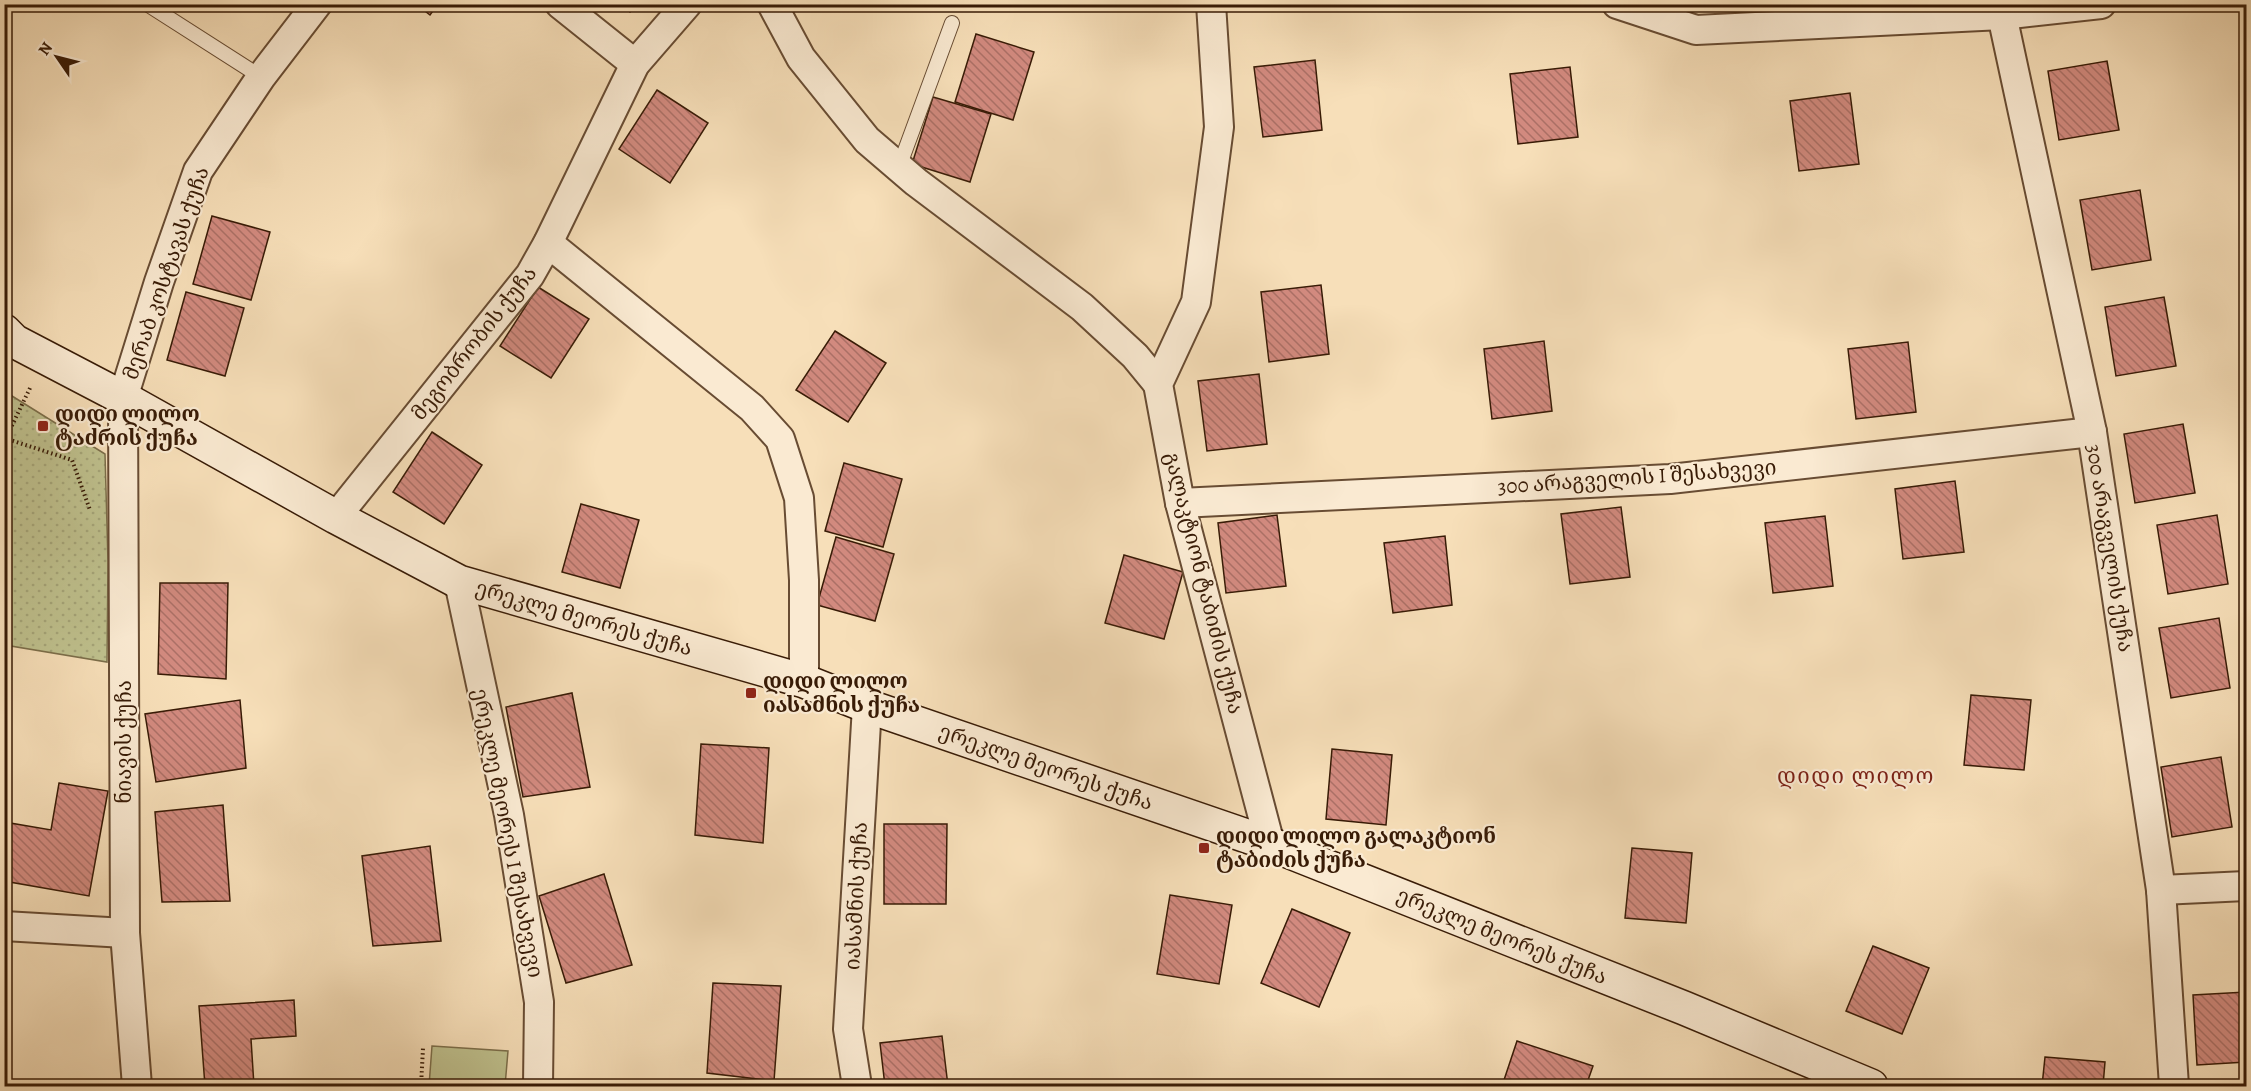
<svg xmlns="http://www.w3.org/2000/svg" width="2251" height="1091" font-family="Alegreya,'Noto Serif Georgian',serif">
	<defs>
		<pattern id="grass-dots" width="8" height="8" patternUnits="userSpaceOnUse" patternTransform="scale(1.5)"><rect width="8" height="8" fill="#bfc18e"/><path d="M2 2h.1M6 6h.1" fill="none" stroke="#a5a579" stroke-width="1.8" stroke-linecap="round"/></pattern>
		<pattern id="building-back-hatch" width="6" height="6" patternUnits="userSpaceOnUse" patternTransform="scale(1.5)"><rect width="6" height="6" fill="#d28a7f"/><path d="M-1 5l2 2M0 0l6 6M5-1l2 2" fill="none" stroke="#ab7066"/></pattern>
	</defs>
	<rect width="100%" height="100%" fill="#f7dfb9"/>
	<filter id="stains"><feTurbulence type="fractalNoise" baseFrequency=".00333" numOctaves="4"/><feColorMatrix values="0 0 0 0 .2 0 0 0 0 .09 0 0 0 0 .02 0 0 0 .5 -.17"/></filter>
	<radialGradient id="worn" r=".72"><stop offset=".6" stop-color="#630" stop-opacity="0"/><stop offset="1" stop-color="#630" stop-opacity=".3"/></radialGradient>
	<path fill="url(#grass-dots)" stroke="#7c6e4a" stroke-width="1.5" d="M4,391L105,454L108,562L107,662L5,645Z"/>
	<path fill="#bfc18e" stroke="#7c6e4a" stroke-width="1.5" d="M432,1046L508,1051L505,1086H429Z"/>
	<g fill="url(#building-back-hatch)" stroke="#381b06" stroke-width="1.5">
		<path d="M416,4H438L430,15Z"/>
		<path d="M620,4H636L630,12Z"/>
		<path d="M976,34L1034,52L1013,120L955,102Z"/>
		<path d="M1315,60L1322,130L1263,137L1254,67Z"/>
		<path d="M2107,61L2119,130L2059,140L2048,71Z"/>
		<path d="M1570,67L1578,137L1518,144L1510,74Z"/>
		<path d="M657,90L708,123L670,183L619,149Z"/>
		<path d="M1850,93L1859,164L1799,171L1790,101Z"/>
		<path d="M933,97L991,114L970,182L912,164Z"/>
		<path d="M2140,190L2151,260L2092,270L2080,200Z"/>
		<path d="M212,216L270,232L251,300L193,284Z"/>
		<path d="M1321,285L1329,354L1269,362L1261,292Z"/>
		<path d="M538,287L589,319L551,378L500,346Z"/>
		<path d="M186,292L244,308L225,376L167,360Z"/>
		<path d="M2164,297L2176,366L2116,376L2105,307Z"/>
		<path d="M835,331L886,363L848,422L796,390Z"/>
		<path d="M1544,341L1552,411L1492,419L1484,349Z"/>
		<path d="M1908,342L1916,412L1856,419L1848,349Z"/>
		<path d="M1259,374L1267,444L1207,451L1198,381Z"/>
		<path d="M2183,424L2195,493L2135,503L2124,434Z"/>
		<path d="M432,432L482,465L444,524L393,492Z"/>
		<path d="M844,463L902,479L883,547L825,531Z"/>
		<path d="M1955,481L1964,552L1903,559L1895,489Z"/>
		<path d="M581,504L639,520L620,588L562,572Z"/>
		<path d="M1621,507L1630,577L1570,584L1561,514Z"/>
		<path d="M1277,515L1286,586L1226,593L1218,523Z"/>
		<path d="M2217,515L2228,584L2168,594L2157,525Z"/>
		<path d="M1825,516L1833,586L1773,593L1765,523Z"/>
		<path d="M1445,536L1452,605L1393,613L1384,543Z"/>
		<path d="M836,537L894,554L875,621L817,605Z"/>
		<path d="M1124,555L1183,572L1164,639L1105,623Z"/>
		<path d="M160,583H228L226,679L158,674Z"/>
		<path d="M2219,618L2230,688L2171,698L2159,628Z"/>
		<path d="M572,693L590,787L523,797L506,707Z"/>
		<path d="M1971,695L2031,700L2024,770L1964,765Z"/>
		<path d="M240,700L246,768L156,782L145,714Z"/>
		<path d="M701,744L769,748L763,843L695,835Z"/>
		<path d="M1332,749L1392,755L1386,825L1326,819Z"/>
		<path d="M2221,757L2232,827L2172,837L2161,767Z"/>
		<path d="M59,783L108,791L89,896L4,881V822L51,830Z"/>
		<path d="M223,805L230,901L162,902L155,812Z"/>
		<path d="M884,824H947L946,904H884Z"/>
		<path d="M430,846L441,941L373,946L362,856Z"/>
		<path d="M1632,848L1692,853L1686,923L1625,918Z"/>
		<path d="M604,874L632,965L566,983L539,896Z"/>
		<path d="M1170,895L1232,905L1219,984L1157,974Z"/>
		<path d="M1292,909L1350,933L1319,1007L1261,983Z"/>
		<path d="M1873,946L1929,968L1902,1034L1846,1011Z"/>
		<path d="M713,983L781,986L774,1081L707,1073Z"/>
		<path d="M2246,992V1062L2197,1065L2193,995Z"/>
		<path d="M294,1000L296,1036L251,1039L254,1086H205L199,1006Z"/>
		<path d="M942,1036L948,1086H885L880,1043Z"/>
		<path d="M1517,1041L1593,1066L1586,1086H1502Z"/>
		<path d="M2045,1057L2105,1062L2103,1086H2042Z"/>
	</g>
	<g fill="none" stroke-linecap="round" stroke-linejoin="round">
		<defs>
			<g id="lane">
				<path d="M147,4L261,77"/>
				<path d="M899,167L952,23"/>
			</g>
			<g id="street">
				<path d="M560,4L635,64"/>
				<path d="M772,4L801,58L867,140L916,182L1082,307L1135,356L1158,384"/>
				<path d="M1211,4L1219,127L1196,302L1158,384L1180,503L1270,844"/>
				<path d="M1617,4L1696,30L2002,15L2101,4"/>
				<path d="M2002,15L2092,432L2161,890L2174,1086"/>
				<path d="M548,243L752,408L780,439L799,498L804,580V681"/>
				<path d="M1180,503L1670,479L2092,432"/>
				<path d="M336,517L530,275L548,243L635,64L687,4"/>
				<path d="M459,582L509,815L539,1002L538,1086"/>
				<path d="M2161,890L2246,886"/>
				<path d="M4,926L125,933"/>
				<path d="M137,1086L125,933L123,398L159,282L198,171L261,77L317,4"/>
				<path d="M857,1086L848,1029L867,706"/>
			</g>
			<path id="secondary" d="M4,331L14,341L123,398L336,517L459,582L804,681L867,706L1270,844L1684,1008L1871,1086"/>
		</defs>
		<use href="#lane" stroke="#684c33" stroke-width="16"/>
		<use href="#street" stroke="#684c33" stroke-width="32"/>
		<use href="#secondary" stroke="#381b06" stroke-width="36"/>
		<g stroke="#381b06" stroke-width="4" stroke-dasharray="1.5 3" stroke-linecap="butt">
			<path d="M4,438L72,460L90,510"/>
			<path d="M6,438L30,388"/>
			<path d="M421,1086L423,1048"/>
		</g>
		<use href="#lane" stroke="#faead2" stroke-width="14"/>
		<use href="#street" stroke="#faead2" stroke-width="28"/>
		<use href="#secondary" stroke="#faead2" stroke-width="33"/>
	</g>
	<g fill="#8f2418" stroke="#faead2" stroke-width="2">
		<rect x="37" y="420" width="12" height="12" rx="3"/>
		<rect x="745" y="687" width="12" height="12" rx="3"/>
		<rect x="1198" y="842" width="12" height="12" rx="3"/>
	</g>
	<g text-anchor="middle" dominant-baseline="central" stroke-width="4.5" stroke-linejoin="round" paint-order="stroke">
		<g font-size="21" fill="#381b06" stroke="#faead2">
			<text transform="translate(166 273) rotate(-71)">მერაბ კოსტავას ქუჩა</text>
			<text transform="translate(474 343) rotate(-52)">მეგობრობის ქუჩა</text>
			<text transform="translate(1637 477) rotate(-4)">300 არაგველის I შესახვევი</text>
			<text transform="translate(2110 548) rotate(81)">300 არაგველის ქუჩა</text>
			<text transform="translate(1204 583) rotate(76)">გალაკტიონ ტაბიძის ქუჩა</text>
			<text transform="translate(584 618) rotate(16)">ერეკლე მეორეს ქუჩა</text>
			<text transform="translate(124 742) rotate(-90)">ნიავის ქუჩა</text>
			<text transform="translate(1046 767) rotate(19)">ერეკლე მეორეს ქუჩა</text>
			<text transform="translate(508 833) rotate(79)">ერეკლე მეორეს I შესახვევი</text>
			<text transform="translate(856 896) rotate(-87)">იასამნის ქუჩა</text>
			<text transform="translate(1502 936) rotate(22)">ერეკლე მეორეს ქუჩა</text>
		</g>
		<g font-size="21" font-weight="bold" fill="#381b06" stroke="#faead2" text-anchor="start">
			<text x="55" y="414">დიდი ლილო<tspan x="55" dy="24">ტაძრის ქუჩა</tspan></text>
			<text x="763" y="681">დიდი ლილო<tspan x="763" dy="24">იასამნის ქუჩა</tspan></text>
			<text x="1216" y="836">დიდი ლილო გალაკტიონ<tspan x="1216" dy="24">ტაბიძის ქუჩა</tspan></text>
		</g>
		<g font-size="22" letter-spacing="1.5" fill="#7a1f14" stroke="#faead2">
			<text x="1856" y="776">დიდი ლილო</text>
		</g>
	</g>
	<rect width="2251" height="1091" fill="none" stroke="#f7dfb9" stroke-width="24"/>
	<rect x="6" y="6" width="2239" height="1079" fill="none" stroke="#381b06" stroke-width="3"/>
	<rect x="12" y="12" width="2227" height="1067" fill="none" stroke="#381b06" stroke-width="1.5"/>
	<g transform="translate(57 57) rotate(305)" stroke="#faead2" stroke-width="4.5" paint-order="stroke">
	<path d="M0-4.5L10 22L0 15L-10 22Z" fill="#381b06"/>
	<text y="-9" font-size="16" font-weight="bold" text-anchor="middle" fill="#381b06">N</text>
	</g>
	<rect width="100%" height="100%" filter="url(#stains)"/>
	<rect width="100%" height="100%" fill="url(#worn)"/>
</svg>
